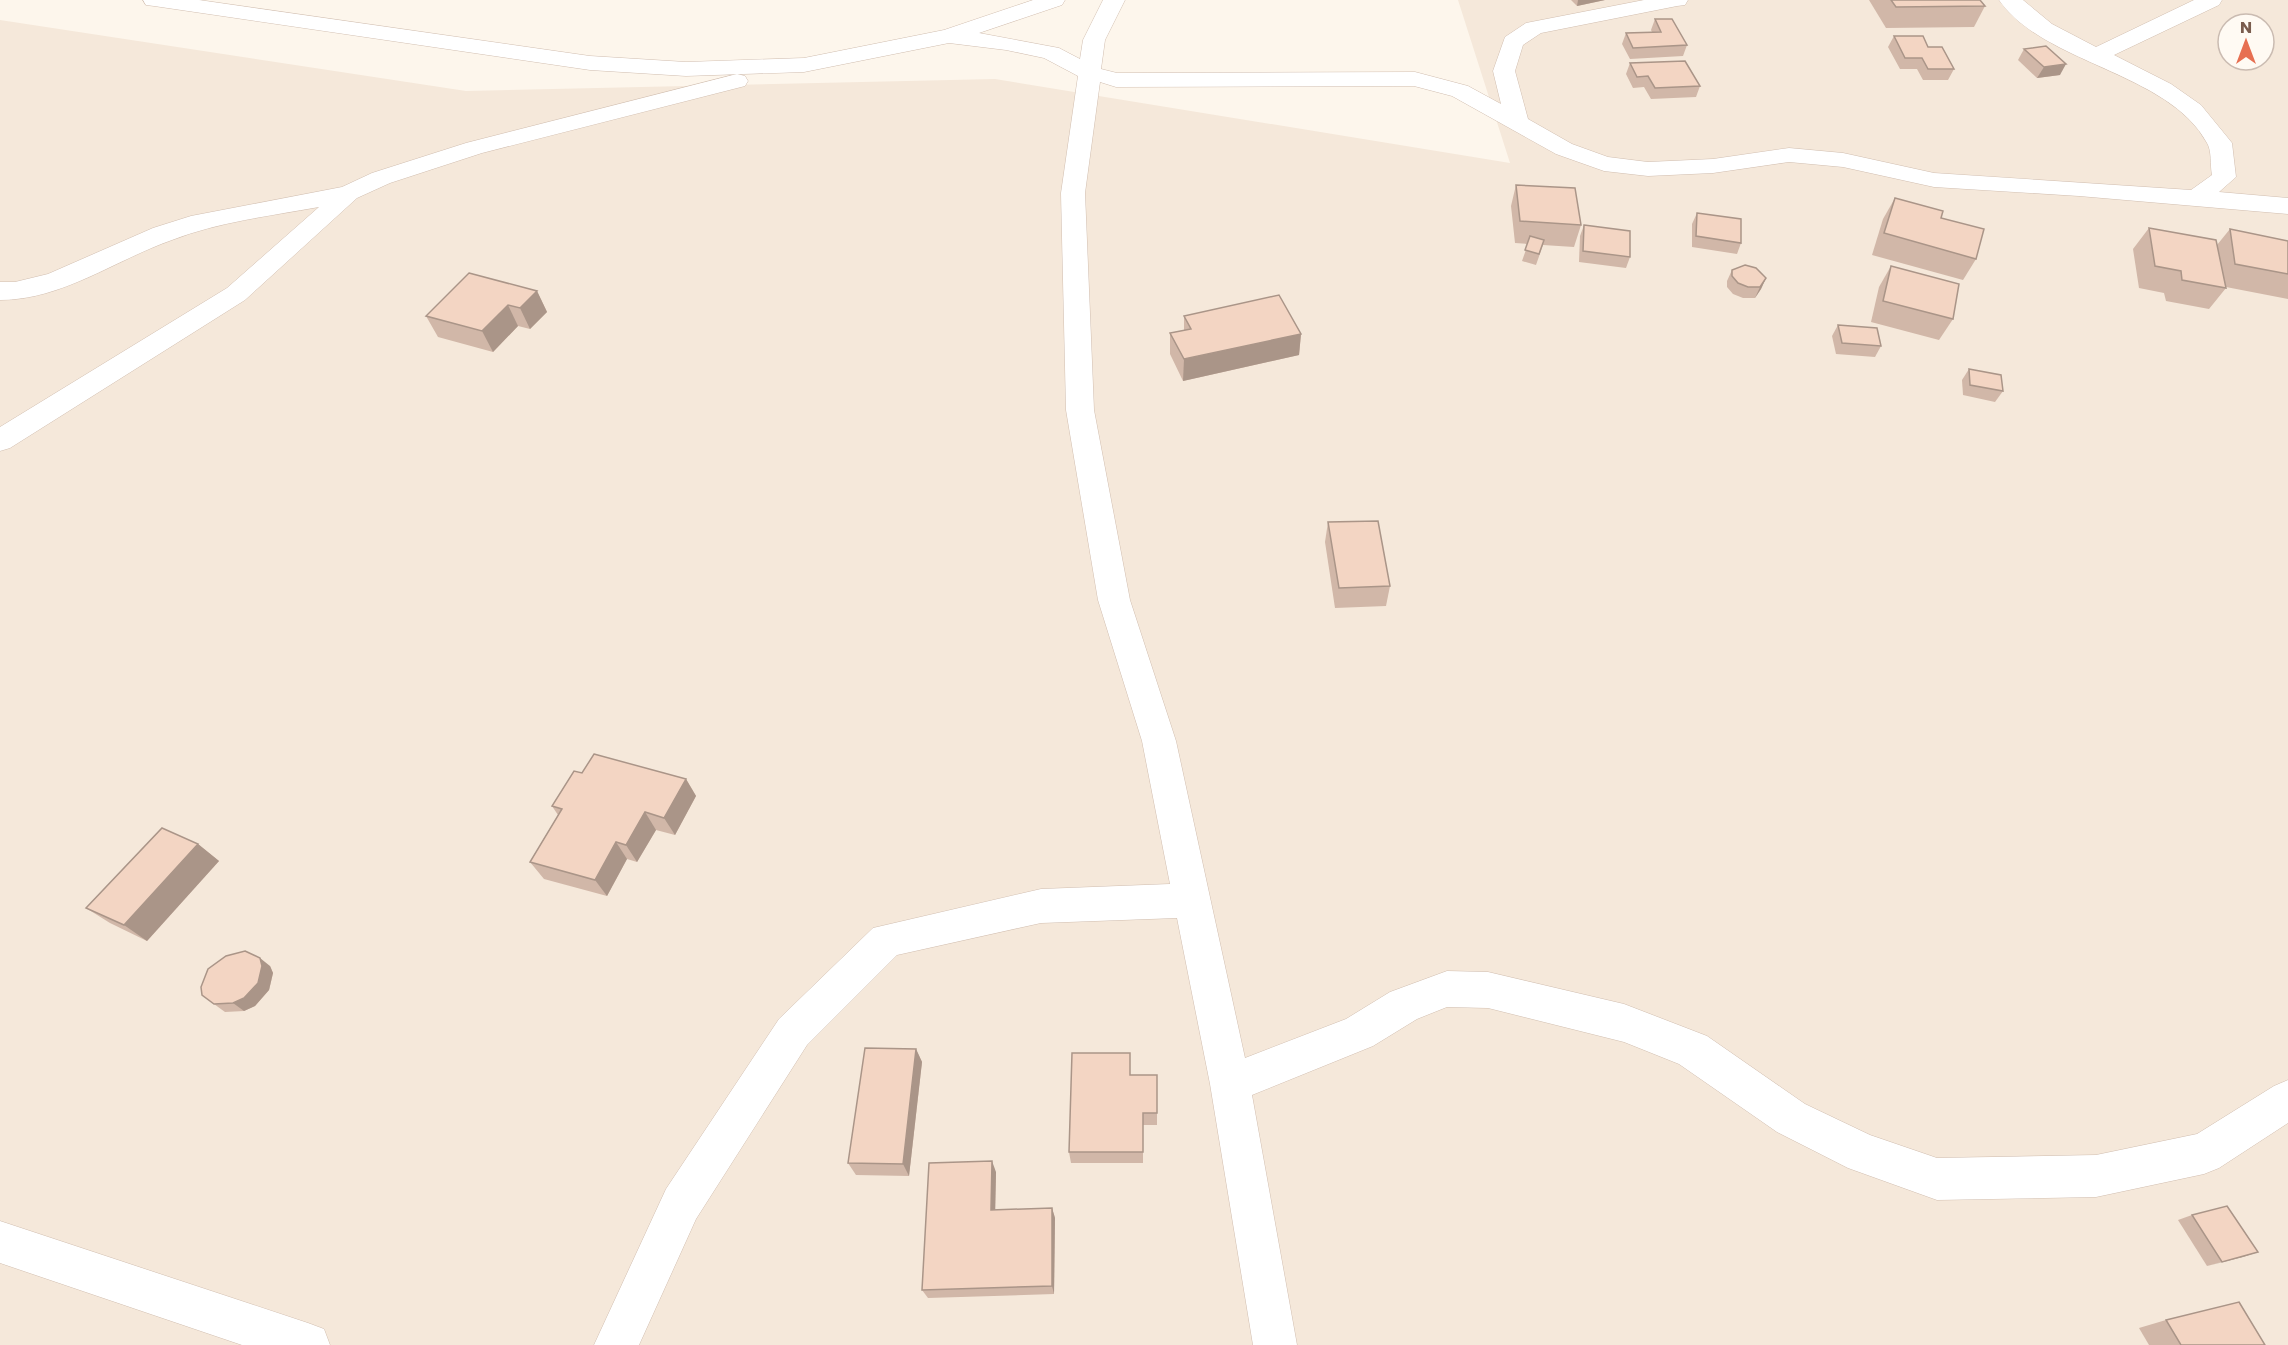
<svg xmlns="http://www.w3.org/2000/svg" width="2288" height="1345" font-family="Poppins,sans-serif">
	<rect width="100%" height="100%" fill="#fdf6ec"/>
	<path fill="#f5e8da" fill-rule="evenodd" d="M1458,0H2288V1345H0V20L466,91L995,79L1510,163ZM2228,24H2264V60H2228Z"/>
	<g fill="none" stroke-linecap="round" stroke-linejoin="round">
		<defs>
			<g id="minor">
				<path d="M143,0H199L590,56L686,62L804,58L944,30L1033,0H1065L1062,5L979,33L1059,48L1080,59L1083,40L1103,0H1125L1105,40L1101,69L1117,73L1415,72L1468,86L1501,104L1493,71L1505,37L1526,23L1644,0H1688L1685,5L1677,6L1541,33L1523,45L1515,71L1528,119L1572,144L1608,157L1648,162L1713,159L1789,148L1843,153L1934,173L2191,190L2212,175C2210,165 2212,151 2207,143C2169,72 2043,64 1999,0H2023L2052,24L2096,47L2194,0H2222L2219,5L2114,55L2171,84L2201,105L2228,138L2232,143L2236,177L2219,192L2288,198V214L2079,196L1934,187L1843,167L1789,162L1713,173L1648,176L1604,171L1556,154L1452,96L1414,86L1116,87L1100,82L1085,193L1094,410L1130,600L1176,741L1245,1058L1346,1019L1390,992L1447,971L1488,972L1624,1004L1707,1036L1805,1104L1870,1135L1937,1158L2096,1155L2197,1134L2274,1086L2288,1080V1123L2219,1168L2204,1174L2096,1197L1937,1200L1848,1168L1777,1132L1679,1064L1624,1042L1488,1008L1447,1007L1417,1019L1373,1046L1252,1095L1297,1345H1253L1210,1084L1177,918L1041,923L897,955L807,1045L696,1219L639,1345H594L666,1189L779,1019L873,928L1041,889L1170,884L1142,741L1098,600L1066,410L1061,193L1078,76L1044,58L1006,50L949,43L804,72L686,76L590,70L154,6L146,5Z"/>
				<path d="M737,74L745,76L748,81L745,86L482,153L390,183L357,198L245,300L10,448L0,451V427L227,288L319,207C270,216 218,222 172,240C115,260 62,300 0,300V282H15L48,274L153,228L191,216L342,187L372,173L466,143Z"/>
				<path d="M0,1221L308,1323L324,1329L330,1345H242L0,1263Z"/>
			</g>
		</defs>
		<use href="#minor" stroke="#d1beb0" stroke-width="1"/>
		<use href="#minor" fill="#fff" fill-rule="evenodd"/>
	</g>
	<g fill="#d1b7a8">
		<path d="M1571,0H1605L1577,6Z"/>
		<path d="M1869,0H1980L1985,6L1974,27L1886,28Z"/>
		<path d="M1655,19L1687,45L1683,56L1630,59L1622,44L1626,33L1652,32L1651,30Z"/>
		<path d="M1894,36L1928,47L1954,69L1948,80H1923L1917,69H1900L1888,47Z"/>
		<path d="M2024,49L2060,75L2037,78L2018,60Z"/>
		<path d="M1630,63L1700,86L1696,97L1651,99L1644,87L1633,88L1626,74Z"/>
		<path d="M1516,185L1581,225L1574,247L1543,245L1536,265L1522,261L1528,244L1515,243L1511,206Z"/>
		<path d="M1895,198L1941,218L1976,259L1963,280L1872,255L1883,219Z"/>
		<path d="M1697,213L1741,243L1737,254L1692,247V224Z"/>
		<path d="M1584,225L1630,257L1626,268L1579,262L1580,236Z"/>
		<path d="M2149,228L2217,245L2230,229L2288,241V300V299L2226,287V288L2209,309L2166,301L2164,293L2139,288L2133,249Z"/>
		<path d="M1891,266L1953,319L1939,340L1871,322L1879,287Z"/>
		<path d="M1732,270L1766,278L1761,289L1755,298H1743L1733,294L1727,287V281Z"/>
		<path d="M537,291L547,312L530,329L518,326L493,352L438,337L426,316Z"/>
		<path d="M1184,316L1301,334L1299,355L1183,381L1170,354V333L1184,330Z"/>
		<path d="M1838,325L1881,346L1875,357L1836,354L1832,336Z"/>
		<path d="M1969,369L2003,391L1995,402L1963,395L1962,380Z"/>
		<path d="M1328,522L1390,586L1386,606L1335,608L1325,542Z"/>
		<path d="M582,773L686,779L696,796L675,835L656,830L637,862L627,859L607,896L544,879L530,862L558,815L552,806Z"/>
		<path d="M198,844L219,861L147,941L110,923L86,908Z"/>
		<path d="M270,966L273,973L269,990L255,1006L244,1011L225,1012L214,1004Z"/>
		<path d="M916,1049L922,1062L909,1176L856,1175L848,1163Z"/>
		<path d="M1130,1075L1157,1113V1125H1143V1163H1071L1069,1152Z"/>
		<path d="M996,1172L995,1210L1052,1208L1055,1218L1054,1294L928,1298L922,1290Z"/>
		<path d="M2192,1215L2258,1252L2207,1266L2178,1220Z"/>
		<path d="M2166,1320L2265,1345H2149L2139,1328Z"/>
	</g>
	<g fill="#aa9588">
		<path d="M1578,0H1605L1577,6Z"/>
		<path d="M2066,64L2060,75L2037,78L2044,67Z"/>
		<path d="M1766,278L1761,289L1755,298L1760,287Z"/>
		<path d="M537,291L547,312L530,329L520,308Z"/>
		<path d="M508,305L518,326L493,352L482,331Z"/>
		<path d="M1301,334L1299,355L1183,381L1184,359Z"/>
		<path d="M686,779L696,796L675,835L664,818Z"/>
		<path d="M645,812L656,830L637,862L626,845Z"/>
		<path d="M616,842L627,859L607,896L595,880Z"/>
		<path d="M198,844L219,861L147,941L124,925Z"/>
		<path d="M260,958L270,966L273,973L269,990L255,1006L244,1011L233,1003Z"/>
		<path d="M916,1049L922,1062L909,1176L903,1164Z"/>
		<path d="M992,1161L996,1172L995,1220L991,1210Z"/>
		<path d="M1052,1208L1055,1218L1054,1294L1052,1286Z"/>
		<path d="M2258,1252L2243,1257L2207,1266L2222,1262Z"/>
	</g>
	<g fill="#f3d5c3" stroke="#aa9588" stroke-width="1.5">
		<path d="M1891,0H1980L1985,6L1896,7Z"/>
		<path d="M1655,19H1672L1687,45L1633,48L1626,33L1661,32Z"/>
		<path d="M1894,36H1923L1928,47H1942L1954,69H1928L1922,58H1905Z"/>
		<path d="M2046,46L2066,64L2044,67L2024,49Z"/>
		<path d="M1685,61L1700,86L1655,88L1648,76L1637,77L1630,63Z"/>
		<path d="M1516,185L1575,188L1581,225L1520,221Z"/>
		<path d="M1895,198L1943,211L1941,218L1984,229L1976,259L1884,233Z"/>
		<path d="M1697,213L1741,219V243L1696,236Z"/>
		<path d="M1584,225L1630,231V257L1583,251Z"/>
		<path d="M2149,228L2216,240L2226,288L2182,280L2181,271L2155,266Z"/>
		<path d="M2230,229L2288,241V274L2235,264Z"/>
		<path d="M1530,236L1544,240L1539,254L1525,250Z"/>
		<path d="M1745,265L1756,268L1766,278L1760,287H1748L1738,283L1732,276V270Z"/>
		<path d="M1891,266L1959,284L1953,319L1883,301Z"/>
		<path d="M469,273L537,291L520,308L508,305L482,331L426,316Z"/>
		<path d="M1279,295L1301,334L1184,359L1170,333L1191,329L1184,316Z"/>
		<path d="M1838,325L1877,328L1881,346L1842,343Z"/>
		<path d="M1969,369L2001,375L2003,391L1970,385Z"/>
		<path d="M1378,521L1390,586L1339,588L1328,522Z"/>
		<path d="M594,754L686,779L664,818L645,812L626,845L616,842L595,880L530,862L562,809L552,806L574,771L582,773Z"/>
		<path d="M162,828L198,844L124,925L86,908Z"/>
		<path d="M245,951L260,958L262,966L258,983L244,998L233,1003L214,1004L202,995L201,987L208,969L226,956Z"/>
		<path d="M865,1048L916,1049L903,1164L848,1163Z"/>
		<path d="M1072,1053H1130V1075H1157V1113H1143V1152H1069Z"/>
		<path d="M992,1161L991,1210L1052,1208V1286L922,1290L929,1163Z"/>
		<path d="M2227,1206L2258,1252L2222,1262L2192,1215Z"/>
		<path d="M2239,1302L2265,1345H2181L2166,1320Z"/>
	</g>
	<g transform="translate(2246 42)"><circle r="28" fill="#fffaf3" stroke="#cabbb1" stroke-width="1.5"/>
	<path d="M0-4.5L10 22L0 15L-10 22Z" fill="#e76f51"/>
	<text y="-9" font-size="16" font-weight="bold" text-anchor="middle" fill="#7a5c4d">N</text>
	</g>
</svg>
